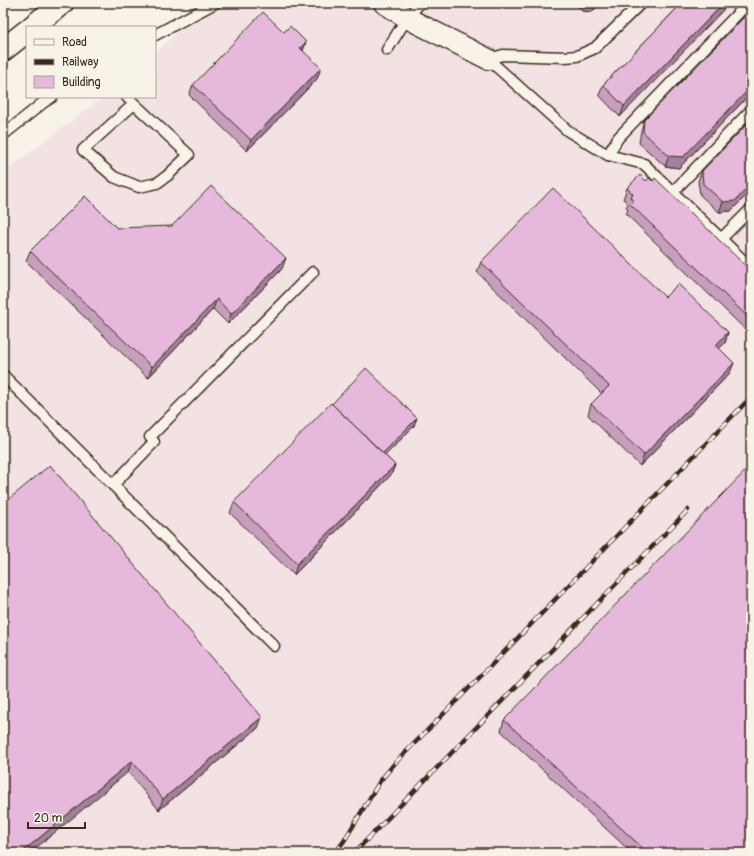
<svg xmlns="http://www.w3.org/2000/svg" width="754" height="856" font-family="Pangolin,sans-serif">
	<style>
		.built { fill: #f2e2e4 }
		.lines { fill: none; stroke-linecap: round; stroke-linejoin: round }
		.lane-casing { stroke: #3b2a1e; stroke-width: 13 }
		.street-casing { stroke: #3b2a1e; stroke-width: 23 }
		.highway-casing { stroke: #3b2a1e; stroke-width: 25 }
		.lane { stroke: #f7f3e8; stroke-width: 10 }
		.street { stroke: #f7f3e8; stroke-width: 20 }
		.highway { stroke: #f7f3e8; stroke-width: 22 }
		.rail-casing { stroke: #3b2a1e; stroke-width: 4.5 }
		.rail { stroke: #f7f3e8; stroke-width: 3; stroke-dasharray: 9; stroke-linecap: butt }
		.wall { fill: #c69fbd; stroke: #3b2a1e }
		.shaded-wall { fill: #a1829a; stroke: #3b2a1e }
		.building { fill: #e6b9dc; stroke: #3b2a1e }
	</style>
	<rect width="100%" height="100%" fill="#f7f3e8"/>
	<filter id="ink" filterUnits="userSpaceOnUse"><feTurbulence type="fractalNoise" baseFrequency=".025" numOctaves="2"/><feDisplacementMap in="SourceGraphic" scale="8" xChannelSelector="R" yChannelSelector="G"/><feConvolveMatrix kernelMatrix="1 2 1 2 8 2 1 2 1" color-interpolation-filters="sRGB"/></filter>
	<g filter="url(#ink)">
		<!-- built -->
		<path class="built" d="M 205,3 L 751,3 L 751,853 L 3,853 L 3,173 L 103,97 L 155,97 L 155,54 Z"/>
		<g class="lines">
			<!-- lane casing -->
			<g class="lane-casing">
				<g id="lane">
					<path d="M 155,35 L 215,3"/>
					<path d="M 387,50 L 407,18 L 420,3"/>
					<path d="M 488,59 L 568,131 L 608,155 L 644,164 L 751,268"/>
					<path d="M 488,59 L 503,55 L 565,57 L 577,56 L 595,48 L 641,3"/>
					<path d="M 127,97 L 189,155 L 167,176 L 157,183 L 139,187 L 114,177 L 83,150 L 134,104"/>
					<path d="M 3,135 L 44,102 L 52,97"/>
					<path d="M 608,155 L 618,138 L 748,3"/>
					<path d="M 673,192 L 751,110"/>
					<path d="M 721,239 L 751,209"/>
					<path d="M 3,375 L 274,646"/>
					<path d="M 150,437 L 313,272"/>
					<path d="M 113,485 L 154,442"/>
				</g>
			</g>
			<!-- street casing -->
			<g class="street-casing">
				<path id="street" d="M 384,3 L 407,18 L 488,59"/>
			</g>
			<!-- highway casing -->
			<g class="highway-casing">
				<g id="highway">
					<path d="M 32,27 L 62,3"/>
					<path d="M 3,50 L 27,31"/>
				</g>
			</g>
			<!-- lane -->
			<use href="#lane" class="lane"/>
			<!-- street -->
			<use href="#street" class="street"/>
			<!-- highway -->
			<use href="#highway" class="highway"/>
			<!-- rail casing -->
			<g class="rail-casing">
				<g id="rail">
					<path d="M 335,853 L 344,841 L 380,781 L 395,763 L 478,679 L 751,397"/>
					<path d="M 354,853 L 688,510"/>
				</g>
			</g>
			<!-- rail -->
			<use href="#rail" class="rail"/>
		</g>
		<!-- wall -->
		<g class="wall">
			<path d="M 576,3 L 602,3 L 591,12 L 582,11 Z"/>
			<path d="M 682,3 L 620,117 L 599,95 L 603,85 Z"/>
			<path d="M 751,10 L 751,93 L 679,168 L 665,166 L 639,143 L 641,131 L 644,120 Z"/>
			<path d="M 284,32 L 306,42 L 303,51 L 317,79 L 247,151 L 189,95 L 193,85 Z"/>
			<path d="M 751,120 L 751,191 L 731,211 L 719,212 L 700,195 L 698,181 L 702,171 Z"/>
			<path d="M 627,188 L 751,271 L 751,335 L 626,214 L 628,210 L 626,208 L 628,203 L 623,199 Z"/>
			<path d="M 117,228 L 282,269 L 228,324 L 213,309 L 148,378 L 26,261 L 30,251 Z"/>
			<path d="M 481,262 L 665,297 L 728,332 L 725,343 L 719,348 L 730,373 L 640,466 L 588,415 L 591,404 L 602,394 L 477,272 Z"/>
			<path d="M 414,426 L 385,455 L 395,465 L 391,475 L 294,575 L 230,513 L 234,502 Z"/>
			<path d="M 3,504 L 258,728 L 159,810 L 128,772 Z"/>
			<path d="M 504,720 L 751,853 L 632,853 L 501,731 Z"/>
		</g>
		<!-- shaded-wall -->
		<g class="shaded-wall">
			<path d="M 585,3 L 602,3 L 591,12 L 582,11 Z"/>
			<path d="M 724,3 L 730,3 L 620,117 L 624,106 Z"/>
			<path d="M 306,42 L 302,52 L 300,48 Z"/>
			<path d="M 321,68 L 317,79 L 247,151 L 251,140 Z"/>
			<path d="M 751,87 L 751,93 L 679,168 L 665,166 L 669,156 Z"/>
			<path d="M 751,184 L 751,191 L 731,211 L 719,212 L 723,202 Z"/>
			<path d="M 286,258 L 282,269 L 228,324 L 231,314 Z"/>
			<path d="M 217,299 L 213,309 L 148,378 L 152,367 Z"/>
			<path d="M 728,332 L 725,343 L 712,356 L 716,345 Z"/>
			<path d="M 734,363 L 730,373 L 640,466 L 644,455 Z"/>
			<path d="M 417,418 L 414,426 L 378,463 L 381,454 Z"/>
			<path d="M 395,465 L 391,475 L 294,575 L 297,564 Z"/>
			<path d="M 262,717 L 258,728 L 159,810 L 163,799 Z"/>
			<path d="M 132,761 L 128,772 L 30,853 L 21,853 Z"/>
		</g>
		<!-- building -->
		<g class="building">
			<path d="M 682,3 L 724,3 L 624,106 L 603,85 Z"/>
			<path d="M 751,10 L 751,87 L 683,157 L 669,156 L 643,132 L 644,120 Z"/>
			<path d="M 263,12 L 284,32 L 290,26 L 306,42 L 300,48 L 321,68 L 251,140 L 193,85 Z"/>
			<path d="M 751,120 L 751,184 L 735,201 L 723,202 L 703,184 L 702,171 Z"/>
			<path d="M 640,175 L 646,181 L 649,178 L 653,181 L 655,178 L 751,271 L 751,320 L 630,204 L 633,201 L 630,197 L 633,194 L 627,188 Z"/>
			<path d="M 211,186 L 286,258 L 231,314 L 217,299 L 152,367 L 30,251 L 85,196 L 117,228 L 172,226 Z"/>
			<path d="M 553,188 L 665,297 L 678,284 L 728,332 L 716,345 L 734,363 L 644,455 L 591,404 L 609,386 L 481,262 Z"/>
			<path d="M 366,368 L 417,418 L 383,453 L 332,404 Z"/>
			<path d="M 331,403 L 395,465 L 297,564 L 234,502 Z"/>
			<path d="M 50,465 L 262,717 L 163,799 L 132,761 L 21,853 L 3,853 L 3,504 Z"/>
			<path d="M 751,465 L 751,853 L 648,853 L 504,720 Z"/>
		</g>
	</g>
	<!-- margin -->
	<rect width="754" height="856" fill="none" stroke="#f7f3e8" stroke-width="16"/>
	<rect x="8" y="8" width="738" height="840" fill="none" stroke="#3b2a1e" stroke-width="1.5" filter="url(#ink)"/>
	<!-- legend -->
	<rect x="26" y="26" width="130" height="72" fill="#f7f3e8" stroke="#aca397"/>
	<rect x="34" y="39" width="20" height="6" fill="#f7f3e8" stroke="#aca397"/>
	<text x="62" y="46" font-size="12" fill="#3b2a1e">Road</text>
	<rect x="34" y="59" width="20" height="6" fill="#3b2a1e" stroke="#aca397"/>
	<text x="62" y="66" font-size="12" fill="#3b2a1e">Railway</text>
	<rect x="34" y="76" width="20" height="12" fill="#e6b9dc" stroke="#aca397"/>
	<text x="62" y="86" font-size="12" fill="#3b2a1e">Building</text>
	<!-- scale -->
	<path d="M28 822v6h57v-6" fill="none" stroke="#3b2a1e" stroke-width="2"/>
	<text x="34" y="822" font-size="12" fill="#3b2a1e" stroke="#f7f3e8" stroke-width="3" paint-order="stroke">20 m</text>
</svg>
